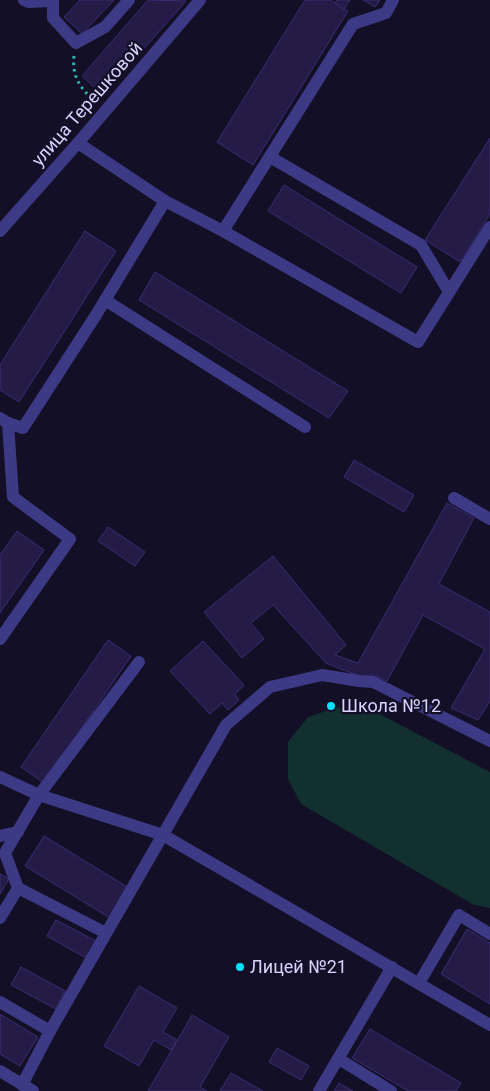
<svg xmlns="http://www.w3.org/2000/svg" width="490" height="1091" font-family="Roboto,sans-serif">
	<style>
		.green { fill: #12302f }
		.building { fill: #241b47; stroke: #3b2d73 }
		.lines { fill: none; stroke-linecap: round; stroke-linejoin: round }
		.path { stroke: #2fb8b0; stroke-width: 3; stroke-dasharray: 2.5 4; stroke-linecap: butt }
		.minor { stroke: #3d3a85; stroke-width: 12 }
		.poi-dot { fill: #00e5ff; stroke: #130f26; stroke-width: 2 }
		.labels { text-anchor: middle; stroke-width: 4.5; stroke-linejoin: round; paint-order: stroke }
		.street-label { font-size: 18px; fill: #d9d4ff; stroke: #130f26 }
		.poi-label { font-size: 18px; fill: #d9d4ff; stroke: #130f26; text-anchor: start }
	</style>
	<rect width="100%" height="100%" fill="#130f26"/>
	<!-- green -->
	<path class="green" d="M 338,707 L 372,710 L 490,772 L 490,908 L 474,905 L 301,804 L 288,779 L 288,742 L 308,717 Z"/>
	<!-- building -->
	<g class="building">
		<path d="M 80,0 L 114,0 L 82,34 L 64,17 Z"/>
		<path d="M 148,0 L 186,1 L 103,95 L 82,76 Z"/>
		<path d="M 305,0 L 330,0 L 348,11 L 253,165 L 217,142 Z"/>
		<path d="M 337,0 L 350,0 L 344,9 L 335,3 Z"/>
		<path d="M 363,0 L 380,0 L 375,7 Z"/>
		<path d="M 490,138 L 490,214 L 460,262 L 425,240 Z"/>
		<path d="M 284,185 L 417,267 L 401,293 L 268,211 Z"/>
		<path d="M 85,231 L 116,251 L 19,402 L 0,390 L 0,365 Z"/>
		<path d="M 155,272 L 348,391 L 329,418 L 139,300 Z"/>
		<path d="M 354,460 L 414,495 L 404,512 L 344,477 Z"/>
		<path d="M 447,503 L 474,518 L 439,584 L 490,612 L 490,701 L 478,720 L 451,708 L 485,649 L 423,615 L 387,681 L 371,674 L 369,680 L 326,663 L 273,605 L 251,623 L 264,639 L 242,658 L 204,612 L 273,556 L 346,645 L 335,655 L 358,663 Z"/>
		<path d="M 108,527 L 145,552 L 135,566 L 98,541 Z"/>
		<path d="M 17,531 L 44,550 L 0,613 L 0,555 Z"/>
		<path d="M 108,640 L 131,656 L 44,783 L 21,767 Z"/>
		<path d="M 203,641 L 244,685 L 235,694 L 239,700 L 228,710 L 222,703 L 210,714 L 170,671 Z"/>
		<path d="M 44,836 L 129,888 L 110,918 L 25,866 Z"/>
		<path d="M 0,874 L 9,879 L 0,894 Z"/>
		<path d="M 56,920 L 96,941 L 86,958 L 47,936 Z"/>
		<path d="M 467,929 L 490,943 L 490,1004 L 441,974 Z"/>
		<path d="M 21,967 L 65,991 L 56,1009 L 11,985 Z"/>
		<path d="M 139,986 L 177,1008 L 163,1032 L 177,1040 L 171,1050 L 154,1040 L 139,1066 L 104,1046 Z"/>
		<path d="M 0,1014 L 38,1037 L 20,1066 L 0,1054 Z"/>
		<path d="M 192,1015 L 229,1037 L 200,1087 L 207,1091 L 148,1091 Z"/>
		<path d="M 370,1029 L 461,1083 L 456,1091 L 408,1091 L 352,1058 Z"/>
		<path d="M 277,1048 L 309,1066 L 301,1080 L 269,1062 Z"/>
		<path d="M 231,1073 L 263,1091 L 220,1091 Z"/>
		<path d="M 339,1083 L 353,1091 L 334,1091 Z"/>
	</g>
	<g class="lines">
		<!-- path -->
		<path class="path" d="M 74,56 C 72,78 80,87 95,102"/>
		<!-- minor -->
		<g class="minor">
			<path d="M 24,0 L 28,2 L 53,1"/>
			<path d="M 53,1 L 53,18 L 76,43 L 105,27 L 129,0"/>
			<path d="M 270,157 L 421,245 L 449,292"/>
			<path d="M 165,201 L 223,231 L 418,342 L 490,227"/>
			<path d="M 0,231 L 78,143 L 200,0"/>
			<path d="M 223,231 L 353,24 L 386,13 L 393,0"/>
			<path d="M 105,300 L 305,427"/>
			<path d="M 0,418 L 8,423 L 23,428 L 96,315 L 165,201 L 78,143"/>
			<path d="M 454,498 L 490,519"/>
			<path d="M 0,639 L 70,539 L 13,497 L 8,423"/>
			<path d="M 0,777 L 39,795 L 163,835 L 490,1025"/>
			<path d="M 0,836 L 18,832"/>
			<path d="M 0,918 L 18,888"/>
			<path d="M 106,933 L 18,888 L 5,853 L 39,795 L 139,662"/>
			<path d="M 419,983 L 459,915 L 490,934"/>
			<path d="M 0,1002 L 50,1031"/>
			<path d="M 339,1059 L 391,1091"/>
			<path d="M 0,1071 L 33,1091"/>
			<path d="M 22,1085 L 50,1031 L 226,725 L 270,687 L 322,675 L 359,681 L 373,682 L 490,741"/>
			<path d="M 319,1091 L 392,967"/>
		</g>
	</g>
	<!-- markers -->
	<g class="poi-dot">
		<circle cx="331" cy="706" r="5"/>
		<circle cx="240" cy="967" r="5"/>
	</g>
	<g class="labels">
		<!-- street labels -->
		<g class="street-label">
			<text transform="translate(87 104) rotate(-49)" y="6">улица Терешковой</text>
		</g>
		<!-- poi labels -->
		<g class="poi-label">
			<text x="341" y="712">Школа №12</text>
			<text x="250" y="973">Лицей №21</text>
		</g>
	</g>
</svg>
